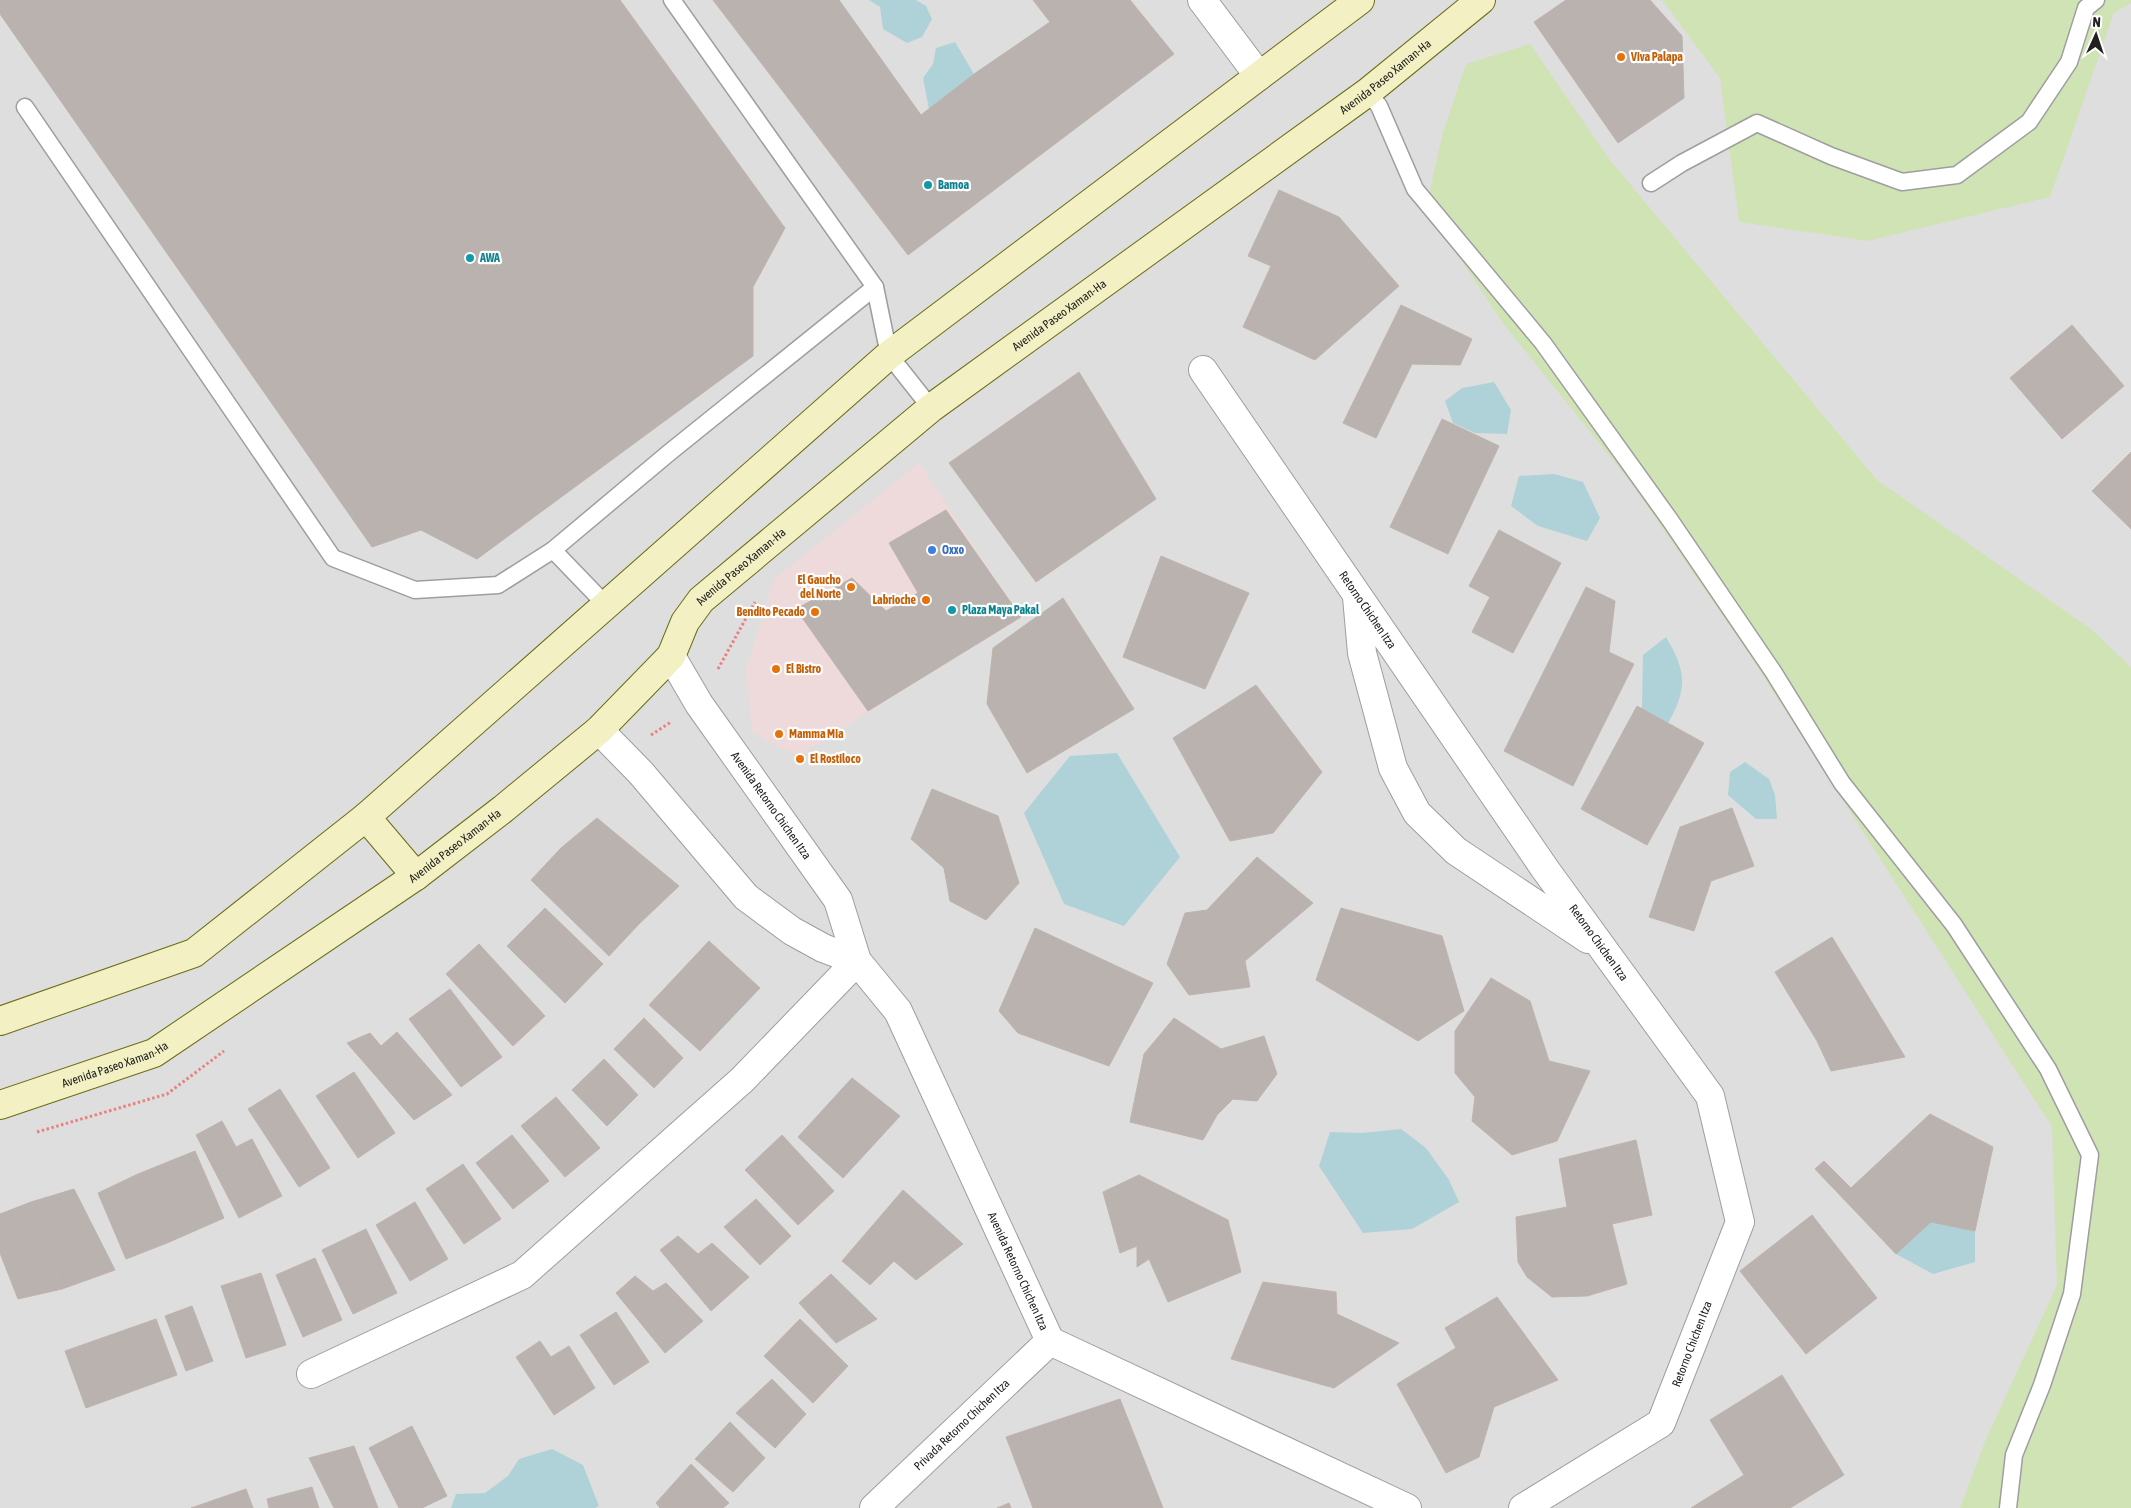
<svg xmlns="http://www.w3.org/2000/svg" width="2131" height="1508" font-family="'Asap Condensed',sans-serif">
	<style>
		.residential { fill: #dedede }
		.commercial { fill: #eedadb }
		.grass { fill: #d0e3b5 }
		.water { fill: #aed2d8 }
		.building { fill: #b9b2ae; stroke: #c0b3ac }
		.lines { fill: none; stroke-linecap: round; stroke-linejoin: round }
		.lane-casing { stroke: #9e9e9e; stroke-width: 19 }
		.street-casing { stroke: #9e9e9e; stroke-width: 30 }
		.secondary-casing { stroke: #6b6c13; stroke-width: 30 }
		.path { stroke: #ea807f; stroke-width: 3; stroke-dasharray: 2.5 2.5; stroke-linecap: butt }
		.lane { stroke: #fff; stroke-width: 16 }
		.street { stroke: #fff; stroke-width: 28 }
		.secondary { stroke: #f3f1c4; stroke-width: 28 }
		.food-dot { fill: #e8710a; stroke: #fff; stroke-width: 2 }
		.culture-dot { fill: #0f9aa8; stroke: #fff; stroke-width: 2 }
		.shop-dot { fill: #3f7fe0; stroke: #fff; stroke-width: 2 }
		.labels { text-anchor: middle; stroke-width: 4.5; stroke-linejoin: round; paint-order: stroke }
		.food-label { font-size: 12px; font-weight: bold; fill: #c56008; stroke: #fff; text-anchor: start }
		.street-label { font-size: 12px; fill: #212121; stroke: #fff }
		.culture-label { font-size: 12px; font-weight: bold; fill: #0d838f; stroke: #fff; text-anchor: start }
		.shop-label { font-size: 12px; font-weight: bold; fill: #366cbe; stroke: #fff; text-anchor: start }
	</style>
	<rect width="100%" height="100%" fill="#f0ede8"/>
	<!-- residential -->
	<rect class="residential" x="0" y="0" width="2131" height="1508"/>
	<!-- commercial -->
	<path class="commercial" d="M 919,463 L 1021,617 L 798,756 L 752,732 L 746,669 L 774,579 Z"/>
	<!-- grass -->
	<g class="grass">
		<path d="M 1662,0 L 2131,0 L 2131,3 L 2114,13 L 2050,197 L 1868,241 L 1739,222 L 1720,78 Z"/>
		<path d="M 1530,44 L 1610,160 L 1877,480 L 2091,629 L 2131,667 L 2131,1508 L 1960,1508 L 1986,1439 L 2057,1285 L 2052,1127 L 1749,654 L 1632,484 L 1502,322 L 1426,207 L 1443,132 L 1466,64 Z"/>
	</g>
	<!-- water -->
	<g class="water">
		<path d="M 869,0 L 916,0 L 926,6 L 932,19 L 922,37 L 907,43 L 883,29 L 880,7 Z"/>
		<path d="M 955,42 L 974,74 L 929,109 L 923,78 L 933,64 L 936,48 Z"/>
		<path d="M 1494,382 L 1511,410 L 1507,434 L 1475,433 L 1453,423 L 1445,401 L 1462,388 Z"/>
		<path d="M 1554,474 L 1583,482 L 1600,518 L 1587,541 L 1538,526 L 1511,506 L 1519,476 Z"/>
		<path d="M 1666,637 C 1686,671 1688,688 1668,723 L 1642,709 L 1643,655 Z"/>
		<path d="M 1117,753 L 1180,857 L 1124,926 L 1064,904 L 1024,813 L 1070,756 Z"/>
		<path d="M 1745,762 L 1769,779 L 1775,795 L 1777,819 L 1756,819 L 1728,795 L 1730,772 Z"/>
		<path d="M 1401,1129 L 1426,1148 L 1449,1180 L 1459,1202 L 1412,1229 L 1363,1233 L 1319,1166 L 1330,1132 L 1362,1133 Z"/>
		<path d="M 1931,1222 L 1975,1231 L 1975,1262 L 1933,1274 L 1896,1254 Z"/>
		<path d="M 552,1449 L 583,1465 L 599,1506 L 595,1508 L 451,1508 L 456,1494 L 485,1493 L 508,1476 L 519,1459 Z"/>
	</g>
	<!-- building -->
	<g class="building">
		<path d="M 0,0 L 620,0 L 785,228 L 753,287 L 753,356 L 477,559 L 421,530 L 372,547 L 0,14 Z"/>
		<path d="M 713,0 L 839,0 L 921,115 L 974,74 L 1050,22 L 1033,0 L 1130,0 L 1174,54 L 908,255 Z"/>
		<path d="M 1566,0 L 1650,0 L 1682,36 L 1684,98 L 1618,143 L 1534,22 Z"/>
		<path d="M 1279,190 L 1339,217 L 1399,286 L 1315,360 L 1243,327 L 1271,266 L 1248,256 Z"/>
		<path d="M 1401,305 L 1472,339 L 1460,365 L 1412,364 L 1376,438 L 1343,423 Z"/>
		<path d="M 2072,325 L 2124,386 L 2062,439 L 2010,378 Z"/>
		<path d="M 1079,372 L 1156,499 L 1036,582 L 949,463 Z"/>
		<path d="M 1442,419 L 1499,446 L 1448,554 L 1390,527 Z"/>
		<path d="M 2131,452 L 2131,529 L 2092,491 Z"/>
		<path d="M 946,510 L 1021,617 L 868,711 L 796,609 L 852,578 L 886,611 L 918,593 L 889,543 Z"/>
		<path d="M 1499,530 L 1561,563 L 1513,653 L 1472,632 L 1490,597 L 1469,586 Z"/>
		<path d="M 1161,556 L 1249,593 L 1205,689 L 1123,657 Z"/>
		<path d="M 1586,587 L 1615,601 L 1609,652 L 1634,664 L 1573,786 L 1504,751 Z"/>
		<path d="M 1063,598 L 1134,709 L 1027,773 L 987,704 L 993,648 Z"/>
		<path d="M 1256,685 L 1322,772 L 1273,833 L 1230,841 L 1173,738 Z"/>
		<path d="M 1637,706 L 1704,743 L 1647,845 L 1581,809 Z"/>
		<path d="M 932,789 L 998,816 L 1019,883 L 986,920 L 950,901 L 944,868 L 911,839 Z"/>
		<path d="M 1732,808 L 1754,866 L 1711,881 L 1694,931 L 1649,917 L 1680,827 Z"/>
		<path d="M 597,818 L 679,886 L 639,924 L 561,848 Z"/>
		<path d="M 561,848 L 639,924 L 609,956 L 531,880 Z"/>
		<path d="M 1257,857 L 1313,903 L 1245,961 L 1250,987 L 1189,995 L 1167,964 L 1185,913 L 1207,910 Z"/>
		<path d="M 545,908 L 603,964 L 565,1003 L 507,946 Z"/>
		<path d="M 1341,908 L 1442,936 L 1464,1011 L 1418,1041 L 1316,980 Z"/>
		<path d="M 1035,928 L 1153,983 L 1109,1066 L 1018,1033 L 999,1011 Z"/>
		<path d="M 1832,937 L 1905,1057 L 1831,1071 L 1817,1041 L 1775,972 Z"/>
		<path d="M 709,941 L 760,988 L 700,1051 L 649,1005 Z"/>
		<path d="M 479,944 L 545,1016 L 513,1046 L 446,974 Z"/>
		<path d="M 1491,978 L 1530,1001 L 1549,1061 L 1590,1071 L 1557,1141 L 1512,1155 L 1472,1121 L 1475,1097 L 1455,1073 L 1455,1031 Z"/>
		<path d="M 450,989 L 502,1057 L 461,1087 L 409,1019 Z"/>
		<path d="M 644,1018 L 683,1058 L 654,1088 L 614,1049 Z"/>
		<path d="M 1174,1018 L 1221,1049 L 1264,1036 L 1277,1074 L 1257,1101 L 1233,1099 L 1217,1115 L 1203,1140 L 1130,1122 L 1144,1054 Z"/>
		<path d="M 397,1032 L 452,1095 L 414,1120 L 347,1043 L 370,1033 L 381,1046 Z"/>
		<path d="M 604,1059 L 638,1095 L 607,1126 L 572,1090 Z"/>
		<path d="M 354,1072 L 395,1133 L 358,1158 L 316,1096 Z"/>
		<path d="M 852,1078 L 900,1116 L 843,1178 L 798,1137 Z"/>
		<path d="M 280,1089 L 330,1168 L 299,1187 L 248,1109 Z"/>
		<path d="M 556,1097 L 600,1148 L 565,1177 L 521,1126 Z"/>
		<path d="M 1930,1114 L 1993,1147 L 1975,1231 L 1931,1222 L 1896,1254 L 1815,1169 L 1824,1161 L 1851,1188 Z"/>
		<path d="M 222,1121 L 236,1147 L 252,1139 L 282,1196 L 239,1218 L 196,1135 Z"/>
		<path d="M 512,1135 L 549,1181 L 513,1209 L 476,1163 Z"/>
		<path d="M 782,1135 L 834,1191 L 798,1225 L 745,1170 Z"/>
		<path d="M 1636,1140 L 1652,1215 L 1612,1224 L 1627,1284 L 1587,1296 L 1552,1297 L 1527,1277 L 1518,1262 L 1516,1217 L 1567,1207 L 1559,1159 Z"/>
		<path d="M 195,1151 L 224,1218 L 167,1243 L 138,1174 Z"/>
		<path d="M 463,1164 L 501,1219 L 464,1244 L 426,1189 Z"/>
		<path d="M 138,1174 L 167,1243 L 126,1259 L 98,1193 Z"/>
		<path d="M 1139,1175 L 1228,1220 L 1241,1272 L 1168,1302 L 1149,1259 L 1137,1267 L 1137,1246 L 1120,1253 L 1103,1192 Z"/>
		<path d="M 74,1189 L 115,1270 L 62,1289 L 31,1202 Z"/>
		<path d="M 903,1190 L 963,1244 L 916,1280 L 894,1261 L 870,1285 L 842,1261 Z"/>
		<path d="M 756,1199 L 791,1236 L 760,1265 L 724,1227 Z"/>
		<path d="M 31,1202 L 62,1289 L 18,1299 L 0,1253 L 0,1214 Z"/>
		<path d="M 415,1202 L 448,1259 L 410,1281 L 376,1225 Z"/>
		<path d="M 1812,1215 L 1877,1298 L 1806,1354 L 1740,1271 Z"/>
		<path d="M 366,1229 L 397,1293 L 353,1314 L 322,1250 Z"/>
		<path d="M 678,1236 L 698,1254 L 712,1243 L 749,1277 L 711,1311 L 660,1250 Z"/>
		<path d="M 315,1258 L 342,1320 L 303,1337 L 276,1275 Z"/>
		<path d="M 261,1273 L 286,1345 L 246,1358 L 221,1286 Z"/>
		<path d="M 831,1274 L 877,1319 L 836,1343 L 799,1303 Z"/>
		<path d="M 635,1276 L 653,1291 L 666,1283 L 703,1321 L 665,1353 L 616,1293 Z"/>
		<path d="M 1263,1282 L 1336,1292 L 1337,1314 L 1399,1343 L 1334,1388 L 1231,1359 Z"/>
		<path d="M 1497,1297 L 1558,1380 L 1494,1407 L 1479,1457 L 1446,1473 L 1397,1384 L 1456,1348 L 1445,1328 Z"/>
		<path d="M 192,1306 L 213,1361 L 186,1371 L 165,1316 Z"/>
		<path d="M 616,1312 L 649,1362 L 614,1385 L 580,1335 Z"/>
		<path d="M 156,1319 L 177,1375 L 86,1408 L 65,1351 Z"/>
		<path d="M 800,1319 L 848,1366 L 813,1403 L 764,1356 Z"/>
		<path d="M 540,1341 L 551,1357 L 569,1346 L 595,1388 L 554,1415 L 516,1357 Z"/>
		<path d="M 1782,1375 L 1844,1475 L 1790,1508 L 1691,1508 L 1744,1475 L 1710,1420 Z"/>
		<path d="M 772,1379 L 806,1414 L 775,1448 L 736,1413 Z"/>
		<path d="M 1120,1399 L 1163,1508 L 1033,1508 L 1006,1437 Z"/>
		<path d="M 730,1422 L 765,1458 L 733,1492 L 695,1459 Z"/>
		<path d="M 412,1426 L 447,1496 L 422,1508 L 399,1508 L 369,1448 Z"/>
		<path d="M 354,1446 L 378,1508 L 334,1508 L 309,1458 Z"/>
		<path d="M 691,1464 L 729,1503 L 723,1508 L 660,1508 L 656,1503 Z"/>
		<path d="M 312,1487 L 319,1508 L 269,1508 L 267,1499 Z"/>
		<path d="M 246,1489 L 253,1508 L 191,1508 Z"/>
		<path d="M 1009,1503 L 1011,1508 L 997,1508 Z"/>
	</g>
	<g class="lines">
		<!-- lane casing -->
		<g class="lane-casing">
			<g id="lane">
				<path d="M 672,0 L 875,287 L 889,355 L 931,408"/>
				<path d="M 1368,92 L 1379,106 L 1415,189 L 1543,343 L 1670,520 L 1774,673 L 1842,783 L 1954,925 L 2048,1069 L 2090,1155 L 2072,1294 L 2042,1385 L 2014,1455 L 2008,1508"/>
				<path d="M 25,107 L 333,558 L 415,590 L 498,585 L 553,550 L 670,452 L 875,287"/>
				<path d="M 1651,183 L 1682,163 L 1757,123 L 1831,156 L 1902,182 L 1957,175 L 2029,122 L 2069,62 L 2086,8 L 2096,0"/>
				<path d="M 553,550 L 606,605"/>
			</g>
		</g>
		<!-- street casing -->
		<g class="street-casing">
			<g id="street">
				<path d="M 1202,0 L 1259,76"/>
				<path id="s1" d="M 1203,370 L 1545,869 L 1710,1096 L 1740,1222 L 1661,1423 L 1523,1508"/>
				<path d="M 1357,597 L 1362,653 L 1393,768 L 1417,813 L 1456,851 L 1588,939"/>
				<path id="s2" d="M 671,656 L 699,704 L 838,900 L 857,961 L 898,1011 L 1050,1341 L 1407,1508"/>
				<path d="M 599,730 L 641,773 L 746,897 L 792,931 L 823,948 L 857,961"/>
				<path d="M 311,1374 L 522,1275 L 742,1080 L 857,961"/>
				<path id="s3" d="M 874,1508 L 1050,1341"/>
			</g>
		</g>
		<!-- secondary casing -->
		<g class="secondary-casing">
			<g id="secondary">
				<path d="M 366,817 L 416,876"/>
				<path d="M 0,1021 L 194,953 L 366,817 L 889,355 L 1360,0"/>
				<path id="s4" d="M 0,1105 L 154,1053 L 416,876 L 503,809 L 599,730 L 671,656 L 685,622 L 701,600 L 931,408 L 1368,92 L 1481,0"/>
			</g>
		</g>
		<!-- path -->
		<g class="path">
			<path d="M 718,669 L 755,602"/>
			<path d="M 651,735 L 671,722"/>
			<path d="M 37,1132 L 167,1094 L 224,1051"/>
		</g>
		<!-- lane -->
		<use href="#lane" class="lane"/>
		<!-- street -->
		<use href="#street" class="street"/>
		<!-- secondary -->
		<use href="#secondary" class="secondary"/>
	</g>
	<!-- markers -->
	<g class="food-dot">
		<circle cx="1621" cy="57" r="5"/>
		<circle cx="851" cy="587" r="5"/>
		<circle cx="926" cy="600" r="5"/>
		<circle cx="815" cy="612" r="5"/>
		<circle cx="776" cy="669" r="5"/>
		<circle cx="779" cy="734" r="5"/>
		<circle cx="800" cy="759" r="5"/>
	</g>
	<g class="culture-dot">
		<circle cx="928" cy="185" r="5"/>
		<circle cx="470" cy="258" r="5"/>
		<circle cx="952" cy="610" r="5"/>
	</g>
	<circle class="shop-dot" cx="932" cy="550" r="5"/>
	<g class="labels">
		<!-- food labels -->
		<g class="food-label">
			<text x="1631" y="61">Viva Palapa</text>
			<text x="841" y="584" text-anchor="end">El Gaucho<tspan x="841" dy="14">del Norte</tspan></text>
			<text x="916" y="604" text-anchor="end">Labrioche</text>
			<text x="805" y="616" text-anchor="end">Bendito Pecado</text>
			<text x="786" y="673">El Bistro</text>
			<text x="789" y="738">Mamma Mia</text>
			<text x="810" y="763">El Rostiloco</text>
		</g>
		<!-- street labels -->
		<g class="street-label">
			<text dy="4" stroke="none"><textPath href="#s4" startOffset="1742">Avenida Paseo Xaman-Ha</textPath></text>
			<text dy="4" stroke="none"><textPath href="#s4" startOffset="1338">Avenida Paseo Xaman-Ha</textPath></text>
			<text dy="4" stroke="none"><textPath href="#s4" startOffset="932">Avenida Paseo Xaman-Ha</textPath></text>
			<text dy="4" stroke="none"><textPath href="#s1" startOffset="291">Retorno Chichen Itza</textPath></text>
			<text dy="4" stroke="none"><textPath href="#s2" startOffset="180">Avenida Retorno Chichen Itza</textPath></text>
			<text dy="4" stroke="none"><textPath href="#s4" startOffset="528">Avenida Paseo Xaman-Ha</textPath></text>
			<text dy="4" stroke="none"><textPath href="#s1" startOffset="696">Retorno Chichen Itza</textPath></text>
			<text dy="4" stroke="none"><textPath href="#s4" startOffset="122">Avenida Paseo Xaman-Ha</textPath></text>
			<text dy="4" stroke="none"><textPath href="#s2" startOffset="711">Avenida Retorno Chichen Itza</textPath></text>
			<text transform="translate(1692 1344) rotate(-69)" y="4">Retorno Chichen Itza</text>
			<text dy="4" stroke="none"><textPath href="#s3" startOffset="121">Privada Retorno Chichen Itza</textPath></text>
		</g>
		<!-- culture labels -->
		<g class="culture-label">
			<text x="938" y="189">Bamoa</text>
			<text x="480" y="262">AWA</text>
			<text x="962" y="614">Plaza Maya Pakal</text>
		</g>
		<!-- shop labels -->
		<g class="shop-label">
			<text x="942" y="554">Oxxo</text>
		</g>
	</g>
	<!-- north arrow -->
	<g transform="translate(2096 35) rotate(3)" stroke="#ffffff" stroke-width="4" paint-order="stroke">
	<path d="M0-4L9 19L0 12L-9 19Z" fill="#212121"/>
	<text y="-8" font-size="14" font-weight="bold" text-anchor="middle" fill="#212121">N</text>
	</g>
</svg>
